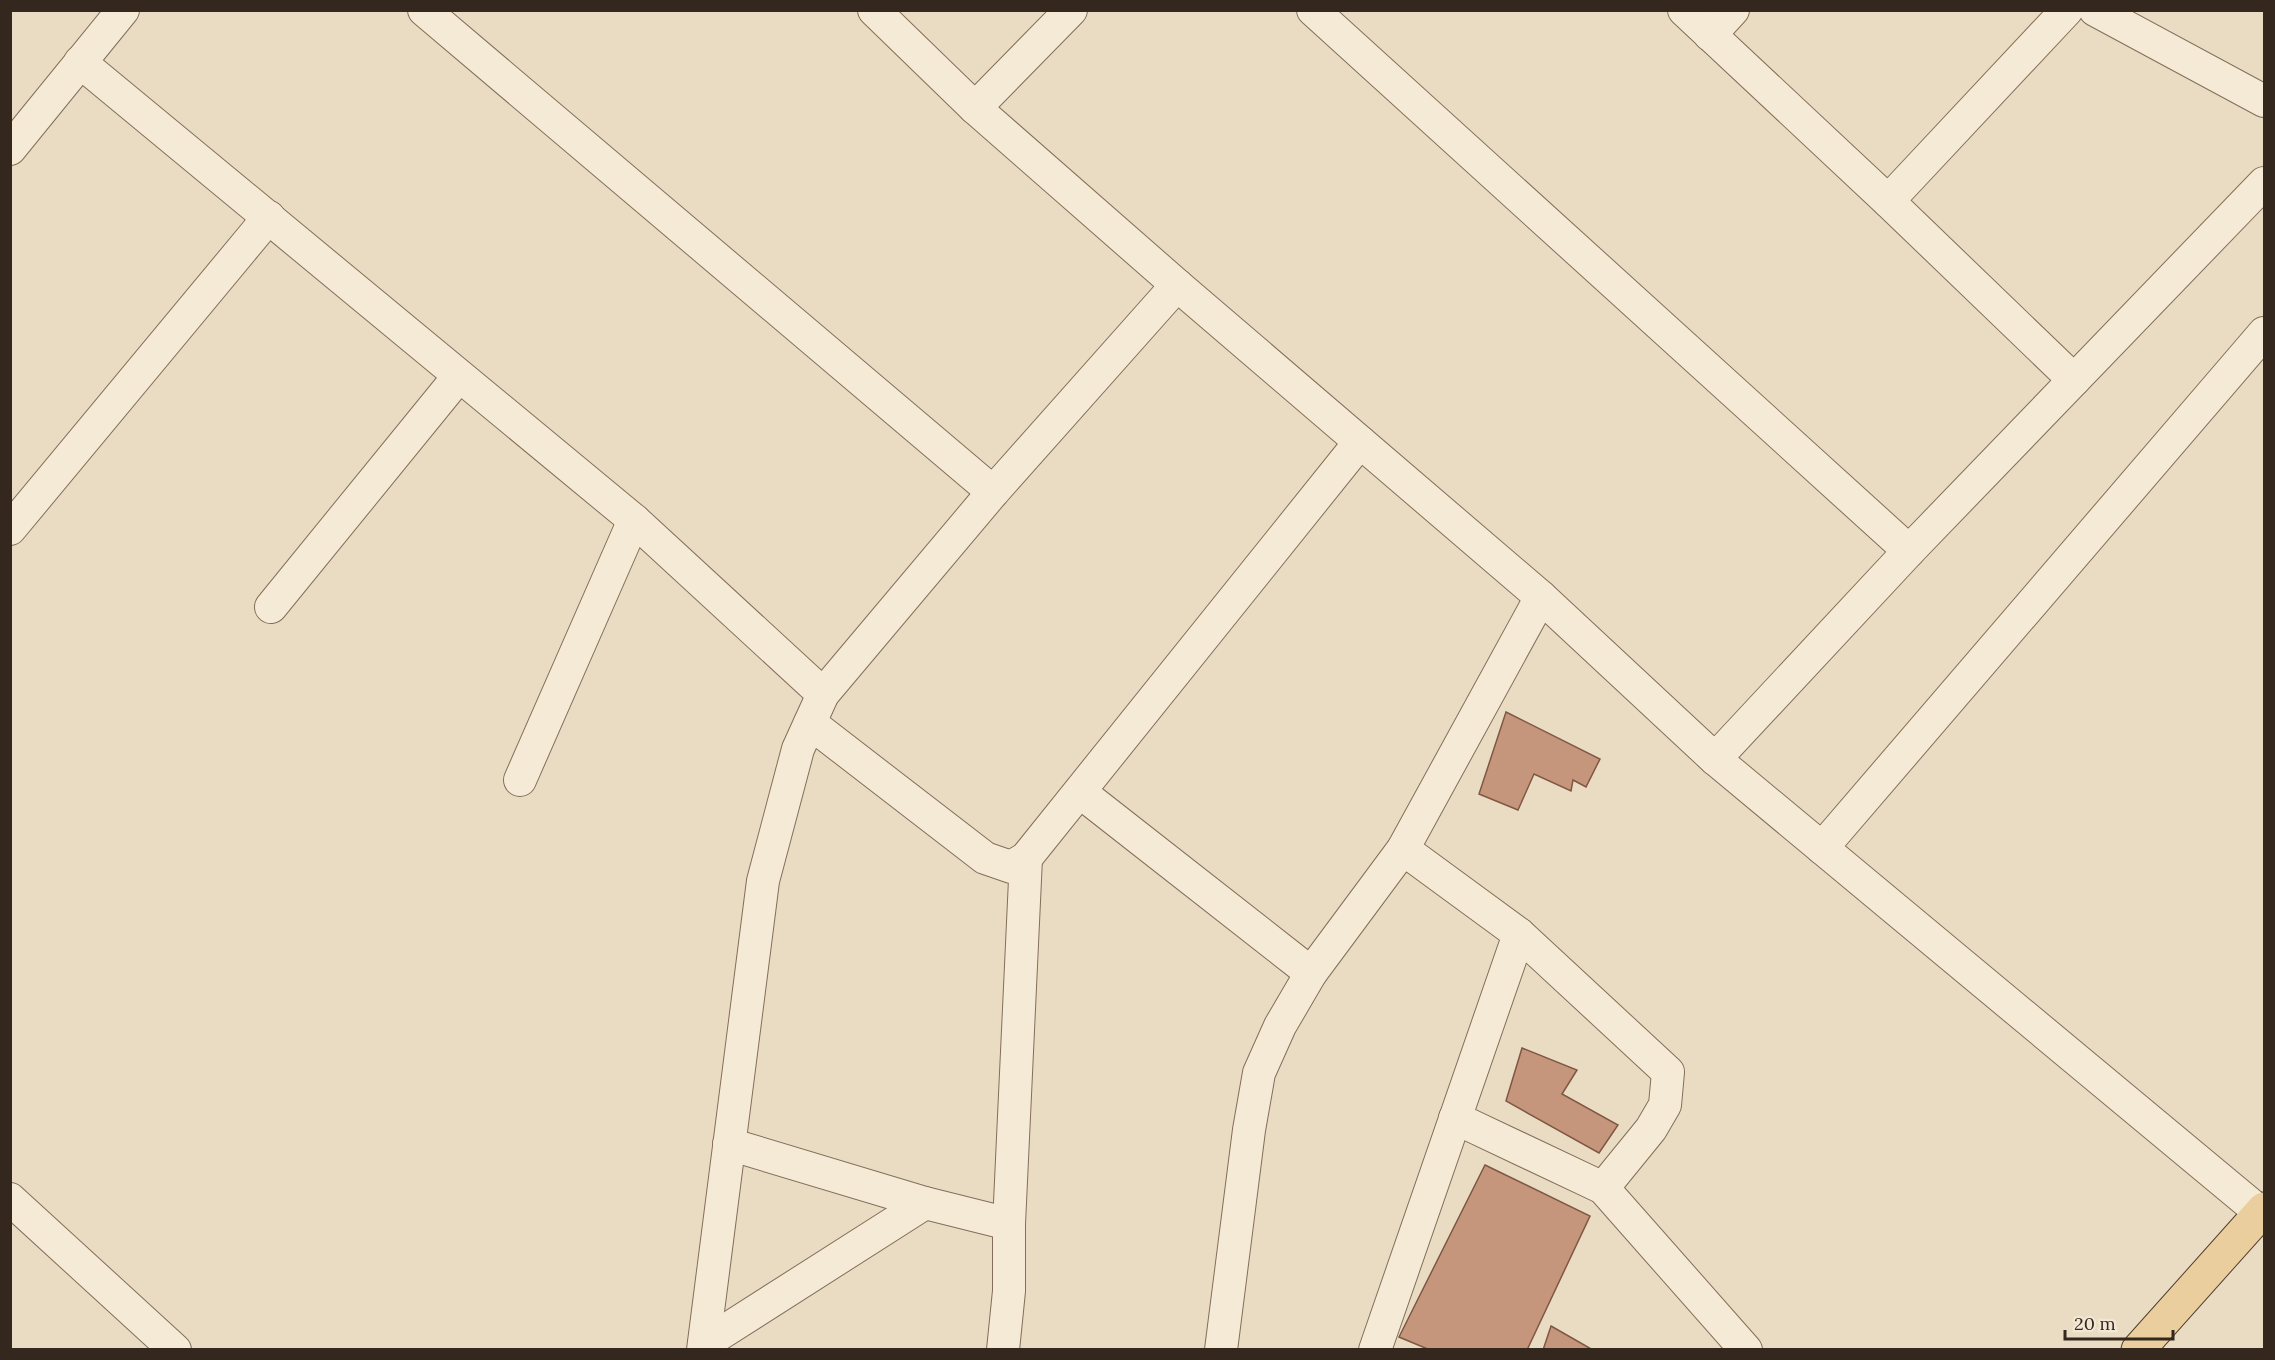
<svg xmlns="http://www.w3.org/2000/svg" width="2275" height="1360" font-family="Lora,serif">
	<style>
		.building { fill: #c5967c; stroke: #7f5743; stroke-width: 1.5 }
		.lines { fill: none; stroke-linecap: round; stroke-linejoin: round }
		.street-casing { stroke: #826e5b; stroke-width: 34 }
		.primary-casing { stroke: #503d2f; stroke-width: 35 }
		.street { stroke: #f5ead5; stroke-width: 32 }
		.primary { stroke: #eace9d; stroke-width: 33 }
	</style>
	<rect width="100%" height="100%" fill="#eadcc3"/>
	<!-- building -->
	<g class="building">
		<path d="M 1506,712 L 1600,759 L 1586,787 L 1573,780 L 1571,791 L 1534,774 L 1518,810 L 1479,794 Z"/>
		<path d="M 1522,1048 L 1577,1070 L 1562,1094 L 1618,1125 L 1599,1153 L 1506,1101 Z"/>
		<path d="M 1485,1165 L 1590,1216 L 1527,1350 L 1430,1350 L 1399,1337 Z"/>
		<path d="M 1551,1326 L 1593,1350 L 1543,1350 Z"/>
	</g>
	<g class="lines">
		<!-- street casing -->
		<g class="street-casing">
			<g id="street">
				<path d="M 424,10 L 993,492"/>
				<path d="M 874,10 L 975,108 L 1177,285 L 1541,597 L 1715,759 L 2261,1213"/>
				<path d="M 1313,10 L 1909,551"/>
				<path d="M 1684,10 L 1888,201 L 2074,380"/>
				<path d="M 2095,10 L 2264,101"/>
				<path d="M 1710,35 L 1733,10"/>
				<path d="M 80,62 L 634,520 L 823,694"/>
				<path d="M 975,108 L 1071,10"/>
				<path d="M 10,149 L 123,10"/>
				<path d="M 1888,201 L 2067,10"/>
				<path d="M 10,529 L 269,217"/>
				<path d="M 271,607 L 459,376"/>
				<path d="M 810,723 L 985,858 L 1011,867 L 1026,858 L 1360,442"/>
				<path d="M 1715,759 L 1909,551 L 2264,183"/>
				<path d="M 520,780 L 634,520"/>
				<path d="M 1080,792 L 1311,973"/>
				<path d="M 1822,848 L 2264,333"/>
				<path d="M 1403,849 L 1519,934 L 1668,1072 L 1665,1105 L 1651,1129 L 1603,1188"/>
				<path d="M 1455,1118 L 1603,1188 L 1746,1350"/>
				<path d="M 729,1144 L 925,1203 L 1009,1224"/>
				<path d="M 10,1199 L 175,1350"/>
				<path d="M 704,1344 L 925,1203"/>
				<path d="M 703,1350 L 763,881 L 798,749 L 823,694 L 993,492 L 1177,285"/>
				<path d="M 1003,1350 L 1009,1291 L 1009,1224 L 1026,858"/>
				<path d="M 1221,1350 L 1249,1130 L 1259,1073 L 1280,1026 L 1311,973 L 1403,849 L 1541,597"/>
				<path d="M 1375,1350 L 1519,934"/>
			</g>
		</g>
		<!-- primary casing -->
		<g class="primary-casing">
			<path id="primary" d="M 2138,1350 L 2264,1209"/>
		</g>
		<!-- street -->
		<use href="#street" class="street"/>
		<!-- primary -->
		<use href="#primary" class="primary"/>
	</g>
	<!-- border -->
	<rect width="2275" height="1360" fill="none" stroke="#33271e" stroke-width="24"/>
	<!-- scale -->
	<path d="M2065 1330v9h108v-9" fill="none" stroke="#33271e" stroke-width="3"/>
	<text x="2074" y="1330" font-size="18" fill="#33271e" stroke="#f2e7d2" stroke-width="4.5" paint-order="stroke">20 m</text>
</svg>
